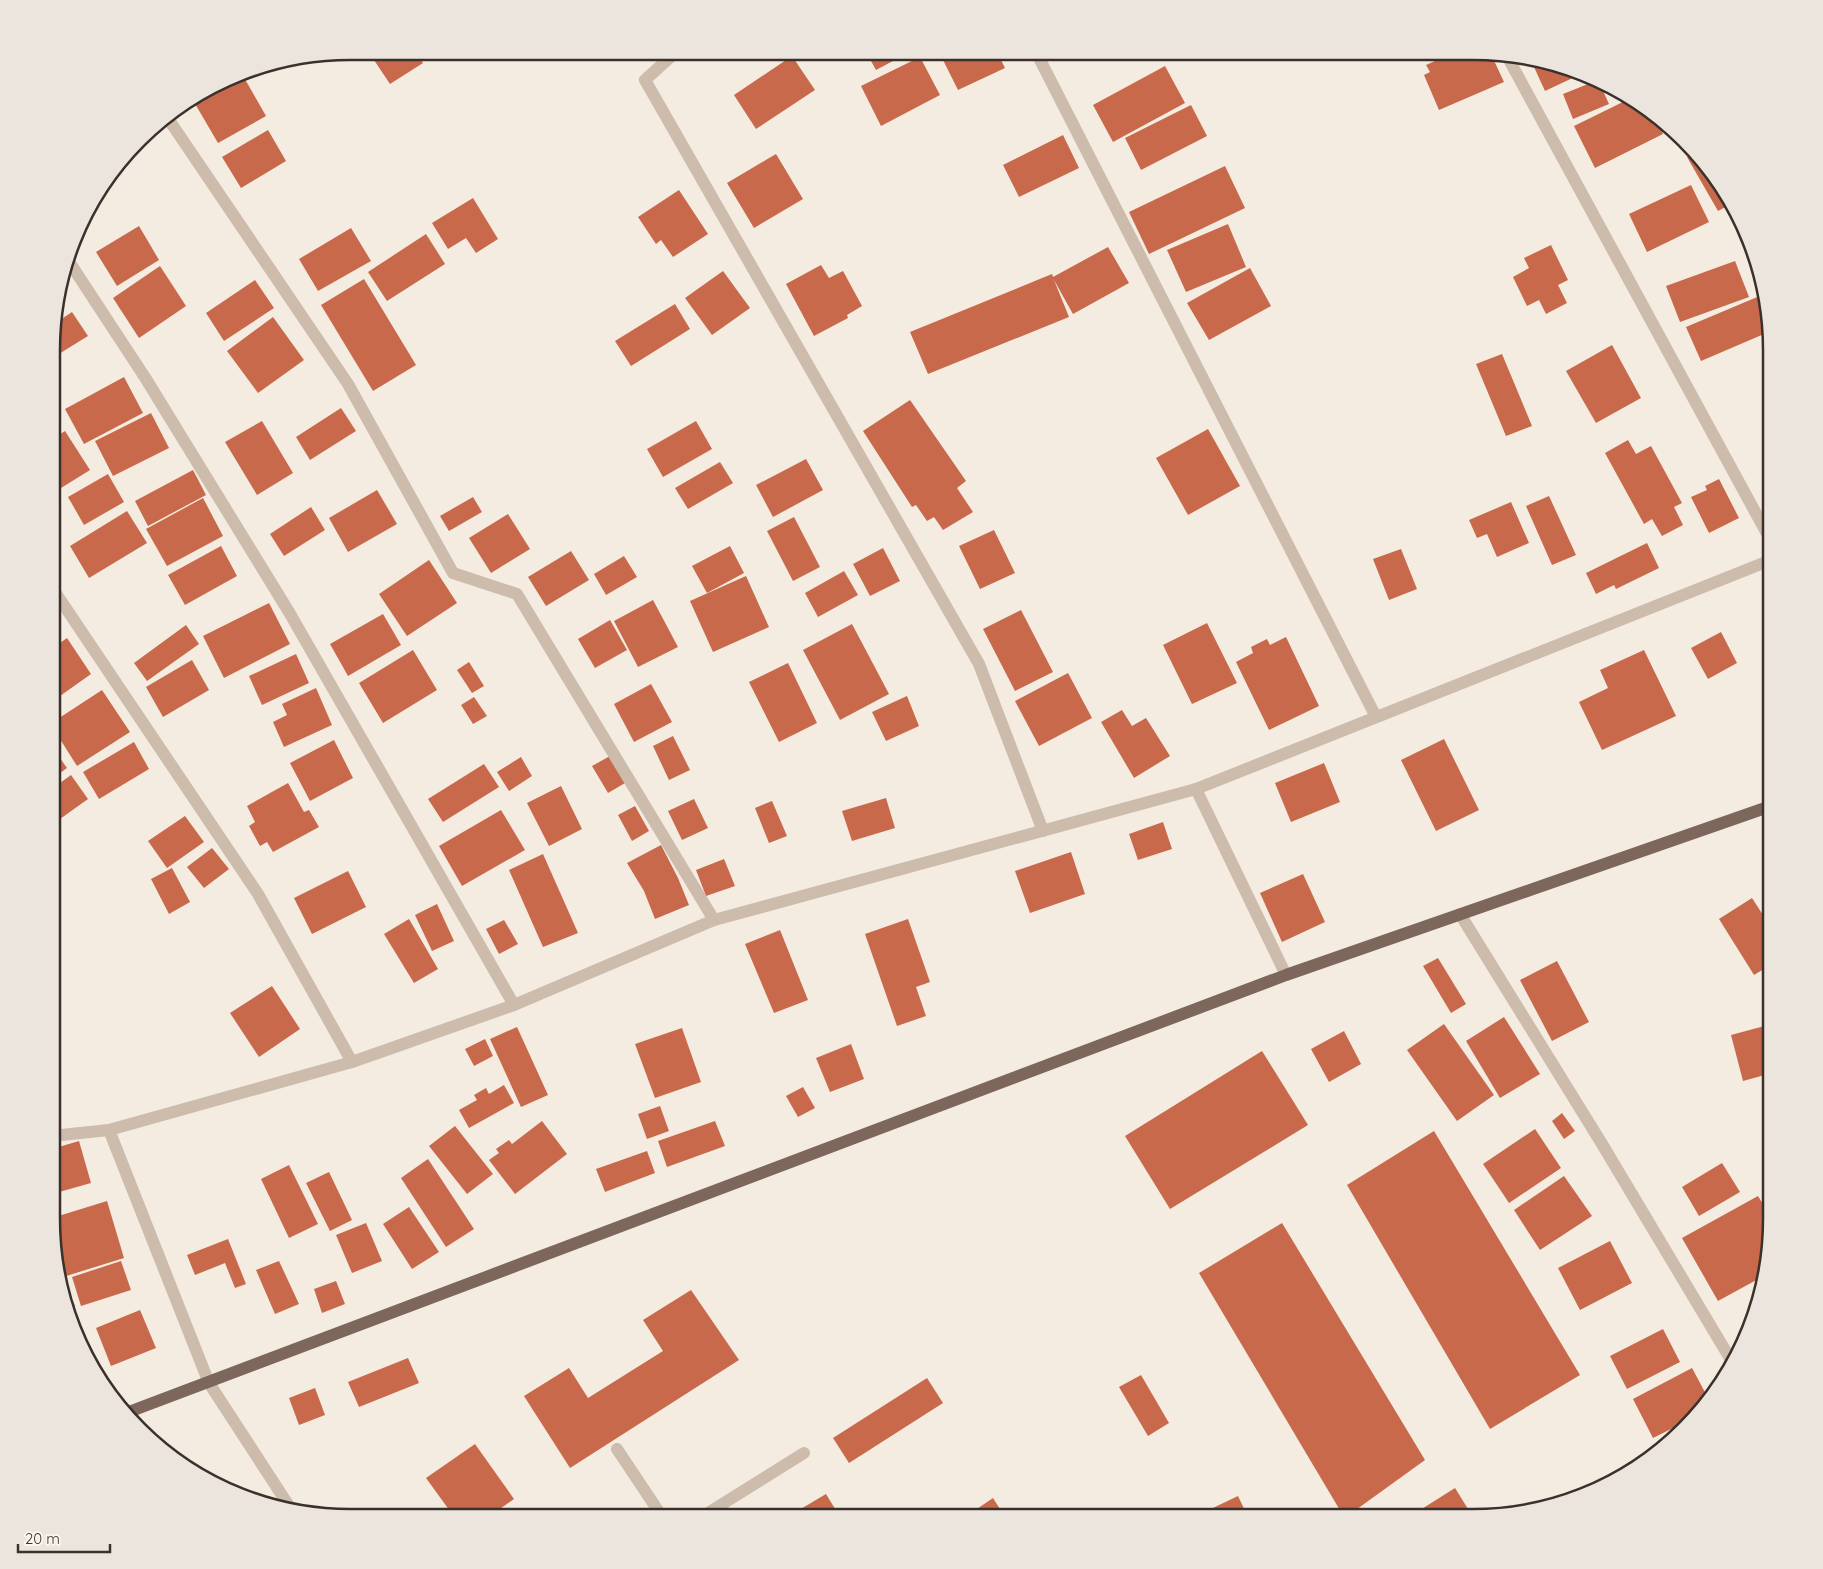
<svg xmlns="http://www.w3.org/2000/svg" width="1823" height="1569" font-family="Quicksand,sans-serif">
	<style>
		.building { fill: #c8694b }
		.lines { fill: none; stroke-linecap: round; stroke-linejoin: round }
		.minor { stroke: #cdbbac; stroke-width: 12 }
		.major { stroke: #7d675c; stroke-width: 12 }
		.rim { fill: none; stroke: #3b302b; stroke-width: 2.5 }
	</style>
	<rect width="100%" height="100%" fill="#f4ebe1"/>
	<!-- building -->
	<g class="building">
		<path d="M 388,51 L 415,51 L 423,63 L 390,84 L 374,60 Z"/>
		<path d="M 640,51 L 652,51 L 643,57 Z"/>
		<path d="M 866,52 L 910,52 L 876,70 Z"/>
		<path d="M 939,52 L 997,52 L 1005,68 L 958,90 Z"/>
		<path d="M 1455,52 L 1478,52 L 1479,54 L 1490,52 L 1504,82 L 1439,110 L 1424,75 L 1430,72 L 1426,65 Z"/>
		<path d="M 792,56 L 815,90 L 756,129 L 734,95 Z"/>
		<path d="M 920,57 L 940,95 L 881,126 L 861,86 Z"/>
		<path d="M 1540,65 L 1565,71 L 1579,75 L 1545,91 L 1534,67 Z"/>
		<path d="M 1165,66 L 1185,103 L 1113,142 L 1093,105 Z"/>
		<path d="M 242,74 L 266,116 L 218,143 L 194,102 Z"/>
		<path d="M 1598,80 L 1609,104 L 1573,119 L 1563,94 Z"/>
		<path d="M 1629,99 L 1655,118 L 1663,134 L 1595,168 L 1574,126 Z"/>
		<path d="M 1191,105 L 1207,136 L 1141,170 L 1125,138 Z"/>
		<path d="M 268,130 L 286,161 L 241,188 L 222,157 Z"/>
		<path d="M 1063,135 L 1079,168 L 1019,197 L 1003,165 Z"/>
		<path d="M 1694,153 L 1731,204 L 1718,211 L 1687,157 Z"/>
		<path d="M 776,154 L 803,199 L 754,228 L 727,183 Z"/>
		<path d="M 1225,166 L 1245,208 L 1149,254 L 1129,212 Z"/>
		<path d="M 1691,185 L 1709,222 L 1647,252 L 1629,214 Z"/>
		<path d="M 679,190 L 708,234 L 673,257 L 661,240 L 656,244 L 638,217 Z"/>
		<path d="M 473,198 L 498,239 L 476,253 L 466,238 L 448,249 L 432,223 Z"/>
		<path d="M 1228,224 L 1246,267 L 1186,292 L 1167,250 Z"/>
		<path d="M 139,226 L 159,260 L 117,286 L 96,252 Z"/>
		<path d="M 351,228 L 371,261 L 318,291 L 299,259 Z"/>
		<path d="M 426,234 L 445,264 L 387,301 L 368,272 Z"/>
		<path d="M 1551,245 L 1568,280 L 1558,285 L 1567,303 L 1546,314 L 1539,300 L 1527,306 L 1513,277 L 1529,268 L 1524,258 Z"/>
		<path d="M 1108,247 L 1129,283 L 1073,314 L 1054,280 L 1069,317 L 928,374 L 910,332 L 1052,274 L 1053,277 Z"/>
		<path d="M 1735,261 L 1749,297 L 1680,322 L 1666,286 Z"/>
		<path d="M 821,265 L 829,278 L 843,271 L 862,306 L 847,315 L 848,318 L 814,336 L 786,284 Z"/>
		<path d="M 160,266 L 186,306 L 139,338 L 113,298 Z"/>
		<path d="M 1250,268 L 1271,306 L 1209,340 L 1187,303 Z"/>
		<path d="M 723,271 L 750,308 L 712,335 L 685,298 Z"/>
		<path d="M 364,279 L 416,365 L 373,391 L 321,305 Z"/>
		<path d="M 255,280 L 274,308 L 224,341 L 206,313 Z"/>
		<path d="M 1762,295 L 1771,331 L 1701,361 L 1686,327 Z"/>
		<path d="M 675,304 L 690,329 L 631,366 L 615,341 Z"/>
		<path d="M 72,312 L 88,336 L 54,357 L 54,324 Z"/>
		<path d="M 273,317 L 304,360 L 258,393 L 227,351 Z"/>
		<path d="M 1612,345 L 1641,398 L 1596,423 L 1566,371 Z"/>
		<path d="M 1502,354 L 1532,426 L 1506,436 L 1476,364 Z"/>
		<path d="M 124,377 L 143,413 L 84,444 L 65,409 Z"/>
		<path d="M 910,400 L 966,481 L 957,488 L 973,512 L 943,530 L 934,517 L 927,521 L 916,505 L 912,507 L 863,431 Z"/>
		<path d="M 341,408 L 356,431 L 310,460 L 296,437 Z"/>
		<path d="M 151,413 L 169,448 L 113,476 L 95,441 Z"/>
		<path d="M 262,421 L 293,473 L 257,495 L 225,442 Z"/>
		<path d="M 696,421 L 712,449 L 663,477 L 647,449 Z"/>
		<path d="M 1208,429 L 1240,486 L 1188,515 L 1156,458 Z"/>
		<path d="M 65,431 L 90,470 L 53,493 L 54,438 Z"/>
		<path d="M 1628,440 L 1636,454 L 1651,446 L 1682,503 L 1674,507 L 1683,525 L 1662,536 L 1652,519 L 1644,524 L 1605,453 Z"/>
		<path d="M 806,459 L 823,490 L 773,517 L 756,485 Z"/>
		<path d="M 720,462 L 733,483 L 688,509 L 675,488 Z"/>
		<path d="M 193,470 L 206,495 L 148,526 L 135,501 Z"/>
		<path d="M 108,474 L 124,502 L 84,525 L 68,497 Z"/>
		<path d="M 1719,479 L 1739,518 L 1709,533 L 1691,497 L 1707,490 L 1705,486 Z"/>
		<path d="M 377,490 L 397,524 L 348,552 L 329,518 Z"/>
		<path d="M 1549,496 L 1576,555 L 1552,565 L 1526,506 Z"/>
		<path d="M 473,497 L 482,512 L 449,531 L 440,516 Z"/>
		<path d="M 203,498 L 223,536 L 167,566 L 146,529 Z"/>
		<path d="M 1511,502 L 1529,543 L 1497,557 L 1487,534 L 1477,538 L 1469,520 Z"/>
		<path d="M 311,507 L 325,530 L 284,556 L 270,534 Z"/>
		<path d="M 127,511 L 147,543 L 89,578 L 70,546 Z"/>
		<path d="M 508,514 L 530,549 L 491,573 L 469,538 Z"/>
		<path d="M 794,517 L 820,567 L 793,581 L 767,531 Z"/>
		<path d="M 994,530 L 1015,573 L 980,589 L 959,546 Z"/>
		<path d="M 1647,543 L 1659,568 L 1616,589 L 1614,585 L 1596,594 L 1586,573 Z"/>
		<path d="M 221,546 L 237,576 L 185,605 L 168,575 Z"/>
		<path d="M 730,546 L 744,573 L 707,593 L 692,566 Z"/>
		<path d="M 883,548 L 900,581 L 870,596 L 853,564 Z"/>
		<path d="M 1401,549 L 1417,589 L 1389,600 L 1373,559 Z"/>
		<path d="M 571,551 L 589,580 L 546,606 L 528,577 Z"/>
		<path d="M 624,556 L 637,577 L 606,595 L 594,574 Z"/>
		<path d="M 429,560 L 457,603 L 407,636 L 379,594 Z"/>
		<path d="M 844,571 L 858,595 L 818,617 L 805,593 Z"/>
		<path d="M 746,576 L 769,627 L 713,652 L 690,601 Z"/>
		<path d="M 653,600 L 678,647 L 638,667 L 614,621 Z"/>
		<path d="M 269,603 L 290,644 L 224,678 L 203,636 Z"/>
		<path d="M 1021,610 L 1053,672 L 1015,691 L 983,629 Z"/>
		<path d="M 383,614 L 401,645 L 348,676 L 330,644 Z"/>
		<path d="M 610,620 L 627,650 L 595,668 L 578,639 Z"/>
		<path d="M 1207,623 L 1237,683 L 1192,704 L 1163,645 Z"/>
		<path d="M 852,624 L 889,694 L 840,720 L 803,650 Z"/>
		<path d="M 186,625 L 199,644 L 147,681 L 134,663 Z"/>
		<path d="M 1721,632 L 1737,663 L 1708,679 L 1691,648 Z"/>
		<path d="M 1286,637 L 1319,706 L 1269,730 L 1236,662 L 1253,653 L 1251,647 L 1267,639 L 1270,645 Z"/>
		<path d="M 67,638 L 91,674 L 53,701 L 53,648 Z"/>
		<path d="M 413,650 L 437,690 L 383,723 L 359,683 Z"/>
		<path d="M 1644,650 L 1676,716 L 1602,750 L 1579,702 L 1608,688 L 1600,670 Z"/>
		<path d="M 296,654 L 309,683 L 262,705 L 249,676 Z"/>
		<path d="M 192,660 L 209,690 L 163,717 L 146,687 Z"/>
		<path d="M 469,662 L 484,686 L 472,693 L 457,670 Z"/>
		<path d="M 788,663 L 817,723 L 779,742 L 749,682 Z"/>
		<path d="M 1068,673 L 1092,718 L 1039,746 L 1015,701 Z"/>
		<path d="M 651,684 L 672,722 L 634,742 L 614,704 Z"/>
		<path d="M 316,688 L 332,725 L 284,747 L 273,722 L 287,715 L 282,704 Z"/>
		<path d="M 102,690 L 130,732 L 77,766 L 53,728 L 53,722 Z"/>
		<path d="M 907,696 L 919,726 L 886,741 L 872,712 Z"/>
		<path d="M 474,697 L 487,716 L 473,724 L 461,705 Z"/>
		<path d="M 1122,710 L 1132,726 L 1146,718 L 1170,756 L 1134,778 L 1101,722 Z"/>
		<path d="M 673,736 L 690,770 L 669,780 L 653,746 Z"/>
		<path d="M 1444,739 L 1479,810 L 1436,831 L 1401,760 Z"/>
		<path d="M 334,740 L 353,778 L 310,801 L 290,763 Z"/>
		<path d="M 134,742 L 149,769 L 99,799 L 83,772 Z"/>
		<path d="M 53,748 L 67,768 L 53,778 Z"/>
		<path d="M 610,756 L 625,783 L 608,793 L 592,766 Z"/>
		<path d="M 521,757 L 532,776 L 509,791 L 497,772 Z"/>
		<path d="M 1324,763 L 1340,802 L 1291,822 L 1275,783 Z"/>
		<path d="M 484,764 L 499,787 L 443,822 L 428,799 Z"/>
		<path d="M 71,775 L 88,799 L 53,824 L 53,788 Z"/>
		<path d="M 288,783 L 304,812 L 309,810 L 319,827 L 273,852 L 267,842 L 260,846 L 249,826 L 255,822 L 247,806 Z"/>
		<path d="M 561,786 L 582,829 L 549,846 L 527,803 Z"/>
		<path d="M 886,798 L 895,828 L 852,841 L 842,811 Z"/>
		<path d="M 694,799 L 708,828 L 682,840 L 668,811 Z"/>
		<path d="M 772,801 L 787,836 L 769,843 L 755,808 Z"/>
		<path d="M 635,806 L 649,831 L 632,841 L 618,815 Z"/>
		<path d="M 501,810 L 525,850 L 462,886 L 439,846 Z"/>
		<path d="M 185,816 L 204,842 L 167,868 L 148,841 Z"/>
		<path d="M 1163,822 L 1172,849 L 1138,860 L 1129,834 Z"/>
		<path d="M 661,845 L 678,878 L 689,905 L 655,919 L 644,891 L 627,863 Z"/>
		<path d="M 212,848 L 229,869 L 204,888 L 187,867 Z"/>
		<path d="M 1071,852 L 1085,894 L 1030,913 L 1015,871 Z"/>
		<path d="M 543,854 L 578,933 L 543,947 L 509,870 Z"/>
		<path d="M 724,859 L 735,886 L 706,896 L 696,870 Z"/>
		<path d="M 172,868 L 190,902 L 169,914 L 151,879 Z"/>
		<path d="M 348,871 L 366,907 L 312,934 L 294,898 Z"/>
		<path d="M 1303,874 L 1325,922 L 1282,942 L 1260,893 Z"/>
		<path d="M 1752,898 L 1772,929 L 1772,964 L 1754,975 L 1719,919 Z"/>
		<path d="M 437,904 L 454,941 L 432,951 L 415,915 Z"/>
		<path d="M 409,919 L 438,969 L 414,983 L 384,934 Z"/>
		<path d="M 908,919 L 930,982 L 916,987 L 926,1016 L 897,1026 L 865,934 Z"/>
		<path d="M 504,920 L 518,944 L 499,954 L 486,929 Z"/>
		<path d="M 780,930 L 808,1000 L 774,1013 L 745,944 Z"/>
		<path d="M 1438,958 L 1466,1004 L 1451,1013 L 1423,966 Z"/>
		<path d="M 1557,961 L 1589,1022 L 1552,1041 L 1520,980 Z"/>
		<path d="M 272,986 L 300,1029 L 259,1057 L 230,1013 Z"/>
		<path d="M 1504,1017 L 1540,1074 L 1500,1098 L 1466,1041 Z"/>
		<path d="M 1444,1024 L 1494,1095 L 1457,1121 L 1407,1050 Z"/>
		<path d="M 1772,1024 L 1772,1073 L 1743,1081 L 1731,1035 Z"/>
		<path d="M 517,1027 L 548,1095 L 521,1107 L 490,1039 Z"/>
		<path d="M 682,1028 L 701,1082 L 655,1098 L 635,1044 Z"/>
		<path d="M 1344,1031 L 1361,1064 L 1329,1082 L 1311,1049 Z"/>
		<path d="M 485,1039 L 493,1056 L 474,1066 L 465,1049 Z"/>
		<path d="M 851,1044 L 864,1079 L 830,1092 L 816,1058 Z"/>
		<path d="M 1262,1051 L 1308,1125 L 1170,1209 L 1125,1136 Z"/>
		<path d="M 504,1085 L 514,1103 L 469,1128 L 459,1110 L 477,1100 L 474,1095 L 486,1088 L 489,1094 Z"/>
		<path d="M 803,1087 L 815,1108 L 798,1117 L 786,1096 Z"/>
		<path d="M 660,1106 L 669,1131 L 647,1139 L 638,1114 Z"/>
		<path d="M 1562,1113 L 1575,1131 L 1564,1139 L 1552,1121 Z"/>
		<path d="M 542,1121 L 567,1154 L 515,1194 L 489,1160 L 499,1153 L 496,1149 L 509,1140 L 512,1144 Z"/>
		<path d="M 715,1121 L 725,1146 L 667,1167 L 658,1141 Z"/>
		<path d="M 455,1126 L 493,1174 L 467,1194 L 429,1146 Z"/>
		<path d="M 1535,1129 L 1561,1168 L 1509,1203 L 1483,1164 Z"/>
		<path d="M 1434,1131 L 1580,1375 L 1490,1429 L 1347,1185 Z"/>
		<path d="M 79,1141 L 91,1183 L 52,1194 L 52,1149 Z"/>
		<path d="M 647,1151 L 655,1173 L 605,1192 L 596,1169 Z"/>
		<path d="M 428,1159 L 474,1229 L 446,1247 L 401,1178 Z"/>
		<path d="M 1722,1163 L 1740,1192 L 1699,1216 L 1682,1187 Z"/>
		<path d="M 289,1165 L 318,1224 L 289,1238 L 261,1179 Z"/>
		<path d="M 329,1172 L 352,1220 L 330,1231 L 306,1183 Z"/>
		<path d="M 1564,1176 L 1592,1216 L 1540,1250 L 1514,1210 Z"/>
		<path d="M 1758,1196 L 1772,1219 L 1760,1278 L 1718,1301 L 1682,1238 Z"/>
		<path d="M 107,1201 L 124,1258 L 63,1277 L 52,1239 L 52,1218 Z"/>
		<path d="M 409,1207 L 439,1252 L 412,1269 L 383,1224 Z"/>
		<path d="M 366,1223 L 382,1261 L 352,1273 L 336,1235 Z"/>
		<path d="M 1282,1223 L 1425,1460 L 1346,1517 L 1344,1517 L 1199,1273 Z"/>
		<path d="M 228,1239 L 246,1284 L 235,1288 L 225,1263 L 195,1275 L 187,1255 Z"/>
		<path d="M 1610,1241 L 1632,1283 L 1580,1310 L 1558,1268 Z"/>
		<path d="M 121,1261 L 131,1290 L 81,1306 L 72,1277 Z"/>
		<path d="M 279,1261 L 299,1304 L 275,1314 L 256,1270 Z"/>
		<path d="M 336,1281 L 345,1304 L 322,1313 L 314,1289 Z"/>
		<path d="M 65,1286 L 75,1306 L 70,1308 Z"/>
		<path d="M 691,1290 L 739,1360 L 570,1468 L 524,1396 L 569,1368 L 588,1398 L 663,1351 L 643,1320 Z"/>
		<path d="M 140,1310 L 156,1348 L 111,1366 L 96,1328 Z"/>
		<path d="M 1663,1329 L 1680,1362 L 1627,1389 L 1610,1356 Z"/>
		<path d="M 408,1358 L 419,1383 L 359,1407 L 348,1382 Z"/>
		<path d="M 1692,1368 L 1707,1396 L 1693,1418 L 1653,1438 L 1633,1399 Z"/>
		<path d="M 1141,1375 L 1169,1423 L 1148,1436 L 1119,1387 Z"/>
		<path d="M 927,1378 L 943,1403 L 849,1463 L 833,1438 Z"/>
		<path d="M 315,1388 L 325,1415 L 299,1425 L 289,1398 Z"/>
		<path d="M 475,1444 L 514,1499 L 487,1518 L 455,1518 L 426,1478 Z"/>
		<path d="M 1455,1488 L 1473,1517 L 1409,1517 Z"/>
		<path d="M 826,1494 L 840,1517 L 804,1518 L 799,1510 Z"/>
		<path d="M 1238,1496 L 1248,1517 L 1194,1517 Z"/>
		<path d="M 993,1498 L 1005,1517 L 965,1517 Z"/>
	</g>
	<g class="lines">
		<!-- minor -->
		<g class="minor">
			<path d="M 677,51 L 645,80 L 979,664 L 1043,831"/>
			<path d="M 1036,52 L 1376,717"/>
			<path d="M 1507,56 L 1771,541"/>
			<path d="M 167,117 L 348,384 L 453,573 L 517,594 L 714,920"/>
			<path d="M 70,263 L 146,379 L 289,612 L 514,1005"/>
			<path d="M 53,589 L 258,894 L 352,1062"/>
			<path d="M 1196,789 L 1286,975"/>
			<path d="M 1460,914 L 1602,1144 L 1731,1360"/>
			<path d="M 109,1130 L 352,1062 L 514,1005 L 714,920 L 1196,789 L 1771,560"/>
			<path d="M 52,1136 L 109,1130 L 209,1383 L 289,1506"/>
			<path d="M 617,1449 L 663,1518"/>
			<path d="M 700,1518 L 804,1453"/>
		</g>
		<!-- major -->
		<path class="major" d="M 126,1413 L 1286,975 L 1771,806"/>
	</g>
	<!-- crop -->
	<path d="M0 0H1823V1569H0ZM350 60H1473A290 290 0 0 1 1763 350V1219A290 290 0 0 1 1473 1509H350A290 290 0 0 1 60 1219V350A290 290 0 0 1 350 60Z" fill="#ece5de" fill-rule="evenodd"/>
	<path class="rim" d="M350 60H1473A290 290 0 0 1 1763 350V1219A290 290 0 0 1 1473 1509H350A290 290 0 0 1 60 1219V350A290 290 0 0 1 350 60Z"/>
	<!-- scale -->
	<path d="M18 1544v8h92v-8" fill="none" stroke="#3b302b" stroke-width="2.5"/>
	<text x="25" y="1544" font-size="15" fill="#3b302b" stroke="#fbf5ee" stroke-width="4" paint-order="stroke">20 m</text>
</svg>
